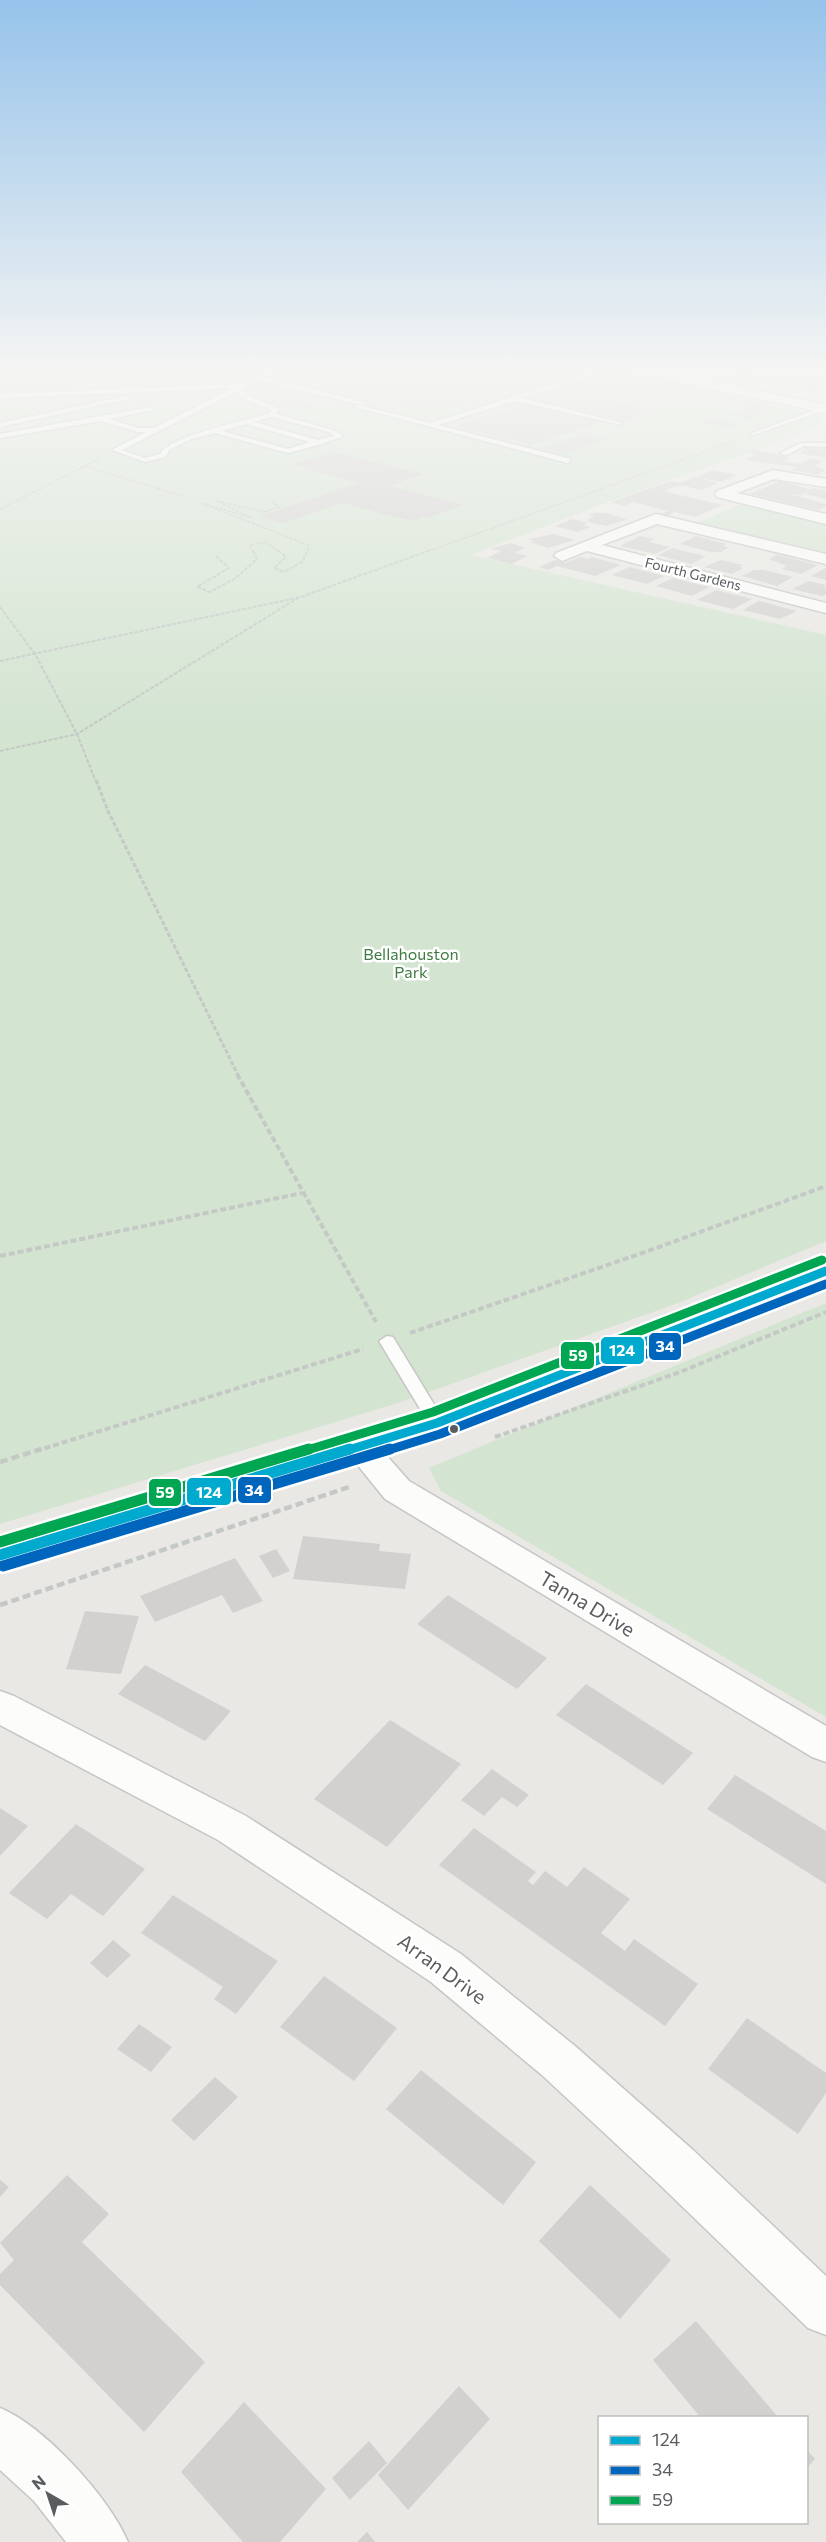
<svg xmlns="http://www.w3.org/2000/svg" width="826" height="2542" font-family="Commissioner,sans-serif">
	<style>
		.green { fill: #d3e4d1 }
		.building { fill: #d2d1cf }
		.lines { fill: none; stroke-linecap: round; stroke-linejoin: round }
		.lane-casing { stroke: #c6c6c5; stroke-width: 3 }
		.street-casing { stroke: #c6c6c5; stroke-width: 3 }
		.secondary-casing { stroke: #c6c6c5; stroke-width: 3 }
		.path-far4 { stroke: #c5c9c6; stroke-width: 1.5; stroke-dasharray: 3 1.5; stroke-linecap: butt }
		.path-far3 { stroke: #c5c9c6; stroke-width: 2; stroke-dasharray: 4 1.5; stroke-linecap: butt }
		.path-far2 { stroke: #c5c9c6; stroke-width: 3; stroke-dasharray: 4.5 2; stroke-linecap: butt }
		.path-far1 { stroke: #c5c9c6; stroke-width: 4; stroke-dasharray: 6 3; stroke-linecap: butt }
		.path { stroke: #c5c9c6; stroke-width: 4.5; stroke-dasharray: 8 4; stroke-linecap: butt }
		.lane { fill: #fcfcfb; fill-rule: evenodd }
		.street { fill: #fcfcfb; fill-rule: evenodd }
		.secondary { fill: #fcfcfb; fill-rule: evenodd }
		.bus-1-far1-casing { stroke: #fff; stroke-width: 14 }
		.bus-1-casing { stroke: #fff; stroke-width: 16 }
		.bus-2-far1-casing { stroke: #fff; stroke-width: 14 }
		.bus-2-casing { stroke: #fff; stroke-width: 16 }
		.bus-3-far1-casing { stroke: #fff; stroke-width: 14 }
		.bus-3-casing { stroke: #fff; stroke-width: 16 }
		.bus-1-far1 { stroke: #00a9ce; stroke-width: 9 }
		.bus-1 { stroke: #00a9ce; stroke-width: 11 }
		.bus-2-far1 { stroke: #0065bd; stroke-width: 9 }
		.bus-2 { stroke: #0065bd; stroke-width: 11 }
		.bus-3-far1 { stroke: #00a651; stroke-width: 9 }
		.bus-3 { stroke: #00a651; stroke-width: 11 }
		.bus-dot { fill: #5a5d60; stroke: #fff; stroke-width: 2 }
		.labels { text-anchor: middle; stroke-width: 5; stroke-linejoin: round; paint-order: stroke }
		.far-street-label { font-size: 14px; fill: #5a5d60; stroke: #fff }
		.park-label { font-size: 16px; fill: #3e7b40; stroke: #fff }
		.near-street-label { font-size: 20px; fill: #5a5d60; stroke: #fff }
		.line-badge { stroke: #fff; stroke-width: 2 }
		.badge-label { font-size: 16px; text-anchor: middle; font-weight: bold; fill: #fff }
	</style>
	<rect width="100%" height="100%" fill="#e9e8e4"/>
	<!-- green -->
	<g class="green">
		<path d="M 0,371 L 623,371 L 824,416 L 815,427 L 787,439 L 605,503 L 471,555 L 826,635 L 826,1241 L 678,1303 L 395,1404 L 0,1524 Z"/>
		<path d="M 742,504 L 826,523 L 826,555 L 695,524 Z"/>
		<path d="M 826,1303 L 826,1717 L 441,1491 L 429,1468 Z"/>
	</g>
	<!-- building -->
	<g class="building">
		<path d="M 329,371 L 428,371 L 501,389 L 432,410 L 331,385 L 355,378 Z"/>
		<path d="M 721,371 L 759,371 L 763,372 L 746,378 Z"/>
		<path d="M 796,377 L 826,384 L 826,387 L 812,392 L 775,384 Z"/>
		<path d="M 568,391 L 655,411 L 626,421 L 538,400 Z"/>
		<path d="M 289,399 L 316,406 L 299,411 L 273,404 Z"/>
		<path d="M 528,403 L 604,421 L 531,445 L 455,426 Z"/>
		<path d="M 760,406 L 772,409 L 764,412 L 769,413 L 751,420 L 728,414 L 748,407 Z"/>
		<path d="M 713,418 L 739,424 L 728,428 L 701,422 Z"/>
		<path d="M 583,434 L 605,439 L 564,454 L 541,448 Z"/>
		<path d="M 808,447 L 826,450 L 826,458 L 799,453 Z"/>
		<path d="M 756,450 L 790,457 L 784,461 L 801,464 L 810,458 L 823,461 L 814,466 L 826,470 L 817,475 L 791,470 L 797,467 L 746,460 L 754,455 L 748,453 Z"/>
		<path d="M 335,452 L 423,474 L 390,486 L 464,505 L 428,518 L 423,517 L 412,521 L 341,503 L 283,523 L 260,516 L 358,483 L 291,464 Z"/>
		<path d="M 713,470 L 737,475 L 722,482 L 698,477 Z"/>
		<path d="M 695,477 L 718,483 L 701,490 L 681,485 L 663,491 L 722,505 L 695,517 L 675,512 L 667,516 L 660,514 L 668,511 L 633,502 L 623,506 L 611,502 L 671,481 L 680,483 Z"/>
		<path d="M 780,481 L 811,490 L 800,495 L 790,494 L 826,504 L 826,506 L 818,510 L 750,494 Z"/>
		<path d="M 814,488 L 826,490 L 826,499 L 805,494 Z"/>
		<path d="M 597,513 L 605,513 L 627,519 L 607,526 L 587,522 L 590,521 L 586,520 L 594,517 L 589,515 Z"/>
		<path d="M 572,519 L 587,523 L 583,525 L 590,527 L 578,532 L 555,526 Z"/>
		<path d="M 554,534 L 575,540 L 548,548 L 530,542 L 534,541 L 528,539 Z"/>
		<path d="M 640,536 L 654,539 L 649,542 L 670,547 L 655,554 L 620,546 Z"/>
		<path d="M 696,536 L 727,544 L 723,546 L 729,547 L 721,552 L 711,552 L 680,544 Z"/>
		<path d="M 511,543 L 525,548 L 515,553 L 527,556 L 512,564 L 487,558 L 501,551 L 490,549 Z"/>
		<path d="M 673,548 L 683,551 L 706,556 L 691,564 L 658,555 Z"/>
		<path d="M 777,555 L 786,557 L 818,565 L 801,574 L 782,569 L 787,566 L 769,559 Z"/>
		<path d="M 580,557 L 588,559 L 592,557 L 621,565 L 595,576 L 557,566 L 548,570 L 539,567 L 555,560 L 565,563 Z"/>
		<path d="M 721,560 L 743,565 L 739,567 L 743,568 L 732,574 L 704,567 Z"/>
		<path d="M 629,567 L 664,576 L 647,584 L 612,575 Z"/>
		<path d="M 826,568 L 826,580 L 811,576 Z"/>
		<path d="M 754,570 L 764,570 L 793,577 L 777,586 L 742,576 Z"/>
		<path d="M 673,578 L 709,587 L 692,596 L 656,586 Z"/>
		<path d="M 809,581 L 826,585 L 823,588 L 826,588 L 826,594 L 822,596 L 792,589 Z"/>
		<path d="M 716,590 L 752,599 L 733,609 L 697,600 Z"/>
		<path d="M 759,601 L 797,611 L 780,619 L 743,610 Z"/>
		<path d="M 303,1536 L 380,1544 L 379,1551 L 411,1554 L 405,1589 L 293,1579 Z"/>
		<path d="M 276,1549 L 290,1571 L 273,1578 L 259,1556 Z"/>
		<path d="M 235,1558 L 263,1601 L 233,1613 L 222,1595 L 155,1622 L 140,1596 Z"/>
		<path d="M 448,1595 L 547,1658 L 517,1689 L 417,1624 Z"/>
		<path d="M 85,1611 L 139,1616 L 121,1674 L 66,1669 Z"/>
		<path d="M 145,1665 L 231,1711 L 205,1741 L 118,1694 Z"/>
		<path d="M 586,1684 L 693,1753 L 663,1785 L 556,1715 Z"/>
		<path d="M 390,1720 L 461,1764 L 387,1847 L 314,1799 Z"/>
		<path d="M 492,1769 L 529,1795 L 517,1807 L 502,1797 L 484,1816 L 461,1800 Z"/>
		<path d="M 735,1775 L 826,1831 L 826,1884 L 707,1809 Z"/>
		<path d="M 0,1808 L 28,1826 L 0,1856 Z"/>
		<path d="M 76,1824 L 145,1869 L 103,1916 L 71,1894 L 47,1919 L 9,1893 Z"/>
		<path d="M 474,1828 L 536,1872 L 528,1881 L 533,1885 L 545,1871 L 567,1887 L 584,1867 L 630,1899 L 601,1933 L 625,1951 L 634,1939 L 698,1984 L 665,2026 L 439,1865 Z"/>
		<path d="M 173,1895 L 278,1961 L 236,2014 L 214,1999 L 223,1987 L 141,1933 Z"/>
		<path d="M 113,1940 L 131,1955 L 107,1978 L 90,1963 Z"/>
		<path d="M 324,1976 L 397,2028 L 354,2081 L 280,2027 Z"/>
		<path d="M 747,2018 L 826,2073 L 826,2093 L 798,2134 L 708,2069 Z"/>
		<path d="M 139,2024 L 172,2047 L 151,2072 L 117,2049 Z"/>
		<path d="M 421,2070 L 536,2162 L 503,2205 L 386,2109 Z"/>
		<path d="M 215,2077 L 238,2097 L 194,2141 L 171,2120 Z"/>
		<path d="M 67,2175 L 109,2214 L 82,2242 L 205,2362 L 144,2432 L 0,2285 L 0,2274 L 14,2260 L 0,2243 Z"/>
		<path d="M 0,2180 L 9,2187 L 0,2197 Z"/>
		<path d="M 590,2185 L 671,2260 L 620,2319 L 539,2241 Z"/>
		<path d="M 696,2321 L 779,2418 L 701,2418 L 653,2360 Z"/>
		<path d="M 459,2386 L 490,2419 L 408,2510 L 378,2475 Z"/>
		<path d="M 244,2402 L 326,2489 L 280,2542 L 243,2542 L 181,2472 Z"/>
		<path d="M 369,2441 L 387,2463 L 350,2500 L 332,2478 Z"/>
		<path d="M 806,2449 L 815,2459 L 806,2469 Z"/>
		<path d="M 367,2532 L 375,2542 L 357,2542 Z"/>
	</g>
	<g class="lines">
		<!-- lane casing -->
		<g class="lane-casing">
			<g id="lane">
				<path d="M 268,371 L 276,371 L 265,377 L 366,403 L 363,405 L 260,380 L 241,390 L 253,398 L 280,409 L 276,414 L 333,430 L 343,436 L 322,444 L 288,453 L 215,433 L 191,439 L 169,450 L 166,457 L 145,462 L 112,450 L 146,432 L 138,432 L 101,421 L 0,438 L 0,434 L 151,407 L 153,410 L 109,419 L 138,428 L 154,428 L 233,388 L 0,398 L 0,394 L 242,384 ZM 236,392 L 248,401 L 273,410 L 269,414 C 247,420 169,436 160,454 L 145,458 L 122,450 ZM 271,417 L 329,432 L 334,436 L 318,440 L 254,422 ZM 246,424 L 310,442 L 288,449 L 222,431 Z"/>
				<path d="M 595,371 L 605,371 L 522,398 L 622,423 L 622,425 L 515,401 L 438,425 L 571,459 L 568,463 L 355,407 L 358,405 L 431,423 Z"/>
				<path d="M 126,396 L 128,399 L 0,427 L 0,423 Z"/>
				<path d="M 823,407 L 825,410 L 754,435 L 749,434 Z"/>
				<path d="M 801,443 L 826,443 L 826,447 L 804,446 L 787,455 L 780,453 Z"/>
				<path d="M 387,1336 L 393,1337 L 443,1419 L 445,1423 L 443,1427 L 431,1427 L 379,1341 Z"/>
			</g>
		</g>
		<!-- street casing -->
		<g class="street-casing">
			<g id="street">
				<path d="M 773,470 L 826,479 L 826,487 L 774,479 L 737,493 L 826,514 L 826,524 L 717,497 L 715,494 L 717,491 Z"/>
				<path d="M 656,514 L 826,554 L 826,564 L 657,524 L 602,545 L 826,603 L 826,613 L 587,551 L 562,561 L 554,556 L 556,553 Z"/>
				<path d="M 360,1435 L 372,1439 L 409,1481 L 826,1726 L 826,1762 L 812,1757 L 385,1499 L 343,1447 L 348,1439 Z"/>
				<path d="M 0,1691 L 14,1696 L 246,1816 L 461,1954 L 575,2046 L 693,2150 L 826,2276 L 826,2335 L 808,2328 L 659,2184 L 543,2076 L 431,1982 L 218,1840 L 0,1725 Z"/>
				<path d="M 0,2408 C 44,2426 110,2498 128,2542 L 66,2542 L 34,2501 L 0,2470 Z"/>
			</g>
		</g>
		<!-- secondary casing -->
		<g class="secondary-casing">
			<g id="secondary">
				<path d="M 638,371 L 666,371 L 826,405 L 826,413 L 645,375 Z"/>
				<path d="M 826,1261 L 826,1283 L 450,1432 L 0,1570 L 0,1540 L 424,1414 Z"/>
			</g>
		</g>
		<!-- path-far4 -->
		<g class="path-far4">
			<path d="M 84,466 L 183,496"/>
			<path d="M 271,501 L 279,507 L 264,512 L 217,501 L 252,518 L 201,503 L 308,545 L 308,552"/>
			<path d="M 0,509 L 99,459"/>
			<path d="M 253,552 L 250,545 L 267,542 L 279,552"/>
			<path d="M 426,552 L 734,441"/>
		</g>
		<!-- path-far3 -->
		<g class="path-far3">
			<path d="M 278,550 L 286,557 L 274,568 L 284,572 L 302,562 L 308,550"/>
			<path d="M 216,556 L 229,568 L 197,587 L 210,592 L 236,578 L 257,559 L 253,550"/>
			<path d="M 0,607 L 35,654 L 77,734 L 96,782"/>
			<path d="M 0,661 L 301,597 L 431,550"/>
			<path d="M 0,751 L 77,734 L 298,598"/>
		</g>
		<!-- path-far2 -->
		<path class="path-far2" d="M 96,780 L 108,811 L 238,1075"/>
		<!-- path-far1 -->
		<g class="path-far1">
			<path d="M 237,1074 L 376,1322"/>
			<path d="M 0,1256 L 302,1193"/>
			<path d="M 410,1333 L 648,1251 L 826,1186"/>
			<path d="M 495,1437 L 680,1372 L 826,1312"/>
			<path d="M 36,1451 L 363,1349"/>
		</g>
		<!-- path -->
		<g class="path">
			<path d="M 0,1462 L 41,1449"/>
			<path d="M 0,1605 L 352,1486"/>
		</g>
		<!-- lane -->
		<use href="#lane" class="lane"/>
		<!-- street -->
		<use href="#street" class="street"/>
		<!-- secondary -->
		<use href="#secondary" class="secondary"/>
		<!-- bus-1-far1 casing -->
		<g class="bus-1-far1-casing">
			<path id="bus-1-far1" d="M 345,1451 L 437,1423 L 826,1271"/>
		</g>
		<!-- bus-1 casing -->
		<g class="bus-1-casing">
			<path id="bus-1" d="M 0,1555 L 350,1449"/>
		</g>
		<!-- bus-2-far1 casing -->
		<g class="bus-2-far1-casing">
			<path id="bus-2-far1" d="M 385,1451 L 440,1434 L 826,1284"/>
		</g>
		<!-- bus-2 casing -->
		<g class="bus-2-casing">
			<path id="bus-2" d="M 3,1566 L 390,1449"/>
		</g>
		<!-- bus-3-far1 casing -->
		<g class="bus-3-far1-casing">
			<path id="bus-3-far1" d="M 304,1451 L 433,1412 L 822,1260"/>
		</g>
		<!-- bus-3 casing -->
		<g class="bus-3-casing">
			<path id="bus-3" d="M 0,1542 L 309,1449"/>
		</g>
		<!-- bus-1-far1 -->
		<use href="#bus-1-far1" class="bus-1-far1"/>
		<!-- bus-1 -->
		<use href="#bus-1" class="bus-1"/>
		<!-- bus-2-far1 -->
		<use href="#bus-2-far1" class="bus-2-far1"/>
		<!-- bus-2 -->
		<use href="#bus-2" class="bus-2"/>
		<!-- bus-3-far1 -->
		<use href="#bus-3-far1" class="bus-3-far1"/>
		<!-- bus-3 -->
		<use href="#bus-3" class="bus-3"/>
	</g>
	<!-- sky -->
	<linearGradient id="sky" x2="0" y2="1"><stop stop-color="#96c3ea"/><stop offset="0.51" stop-color="#f5f5f3"/><stop offset="1" stop-color="#f5f5f3" stop-opacity="0"/></linearGradient>
	<rect width="826" height="727" fill="url(#sky)"/>
	<!-- markers -->
	<circle class="bus-dot" cx="454" cy="1429" r="5"/>
	<g class="labels">
		<!-- far-street labels -->
		<g class="far-street-label">
			<text transform="translate(693 574) rotate(14)" y="5">Fourth Gardens</text>
		</g>
		<!-- park labels -->
		<g class="park-label">
			<text x="411" y="960">Bellahouston<tspan x="411" dy="18">Park</tspan></text>
		</g>
		<!-- near-street labels -->
		<g class="near-street-label">
			<text transform="translate(587 1604) rotate(31)" y="7">Tanna Drive</text>
			<text transform="translate(442 1969) rotate(36)" y="7">Arran Drive</text>
		</g>
	</g>
	<g class="line-badge">
		<rect x="648" y="1332" width="34" height="29" rx="6" fill="#0065bd"/>
		<rect x="600" y="1336" width="45" height="29" rx="6" fill="#00a9ce"/>
		<rect x="560" y="1341" width="35" height="29" rx="6" fill="#00a651"/>
		<rect x="237" y="1476" width="35" height="28" rx="6" fill="#0065bd"/>
		<rect x="186" y="1477" width="46" height="29" rx="6" fill="#00a9ce"/>
		<rect x="148" y="1478" width="34" height="29" rx="6" fill="#00a651"/>
	</g>
	<g class="badge-label">
		<text x="665" y="1352">34</text>
		<text x="622" y="1356">124</text>
		<text x="578" y="1361">59</text>
		<text x="254" y="1496">34</text>
		<text x="209" y="1498">124</text>
		<text x="165" y="1498">59</text>
	</g>
	<!-- legend -->
	<rect x="598" y="2416" width="210" height="108" fill="#ffffff" stroke="#bdbebf" stroke-width="1.5"/>
	<rect x="610" y="2436" width="30" height="9" fill="#00a9ce" stroke="#bdbebf" stroke-width="1.5"/>
	<text x="652" y="2446" font-size="18" fill="#5a5d60">124</text>
	<rect x="610" y="2466" width="30" height="9" fill="#0065bd" stroke="#bdbebf" stroke-width="1.5"/>
	<text x="652" y="2476" font-size="18" fill="#5a5d60">34</text>
	<rect x="610" y="2496" width="30" height="9" fill="#00a651" stroke="#bdbebf" stroke-width="1.5"/>
	<text x="652" y="2506" font-size="18" fill="#5a5d60">59</text>
	<!-- north arrow -->
	<g transform="translate(48 2494) rotate(321)" stroke="#ffffff" stroke-width="4.5" paint-order="stroke">
	<path d="M0-4.5L10 22L0 15L-10 22Z" fill="#5a5d60"/>
	<text y="-9" font-size="16" font-weight="bold" text-anchor="middle" fill="#5a5d60">N</text>
	</g>
</svg>
